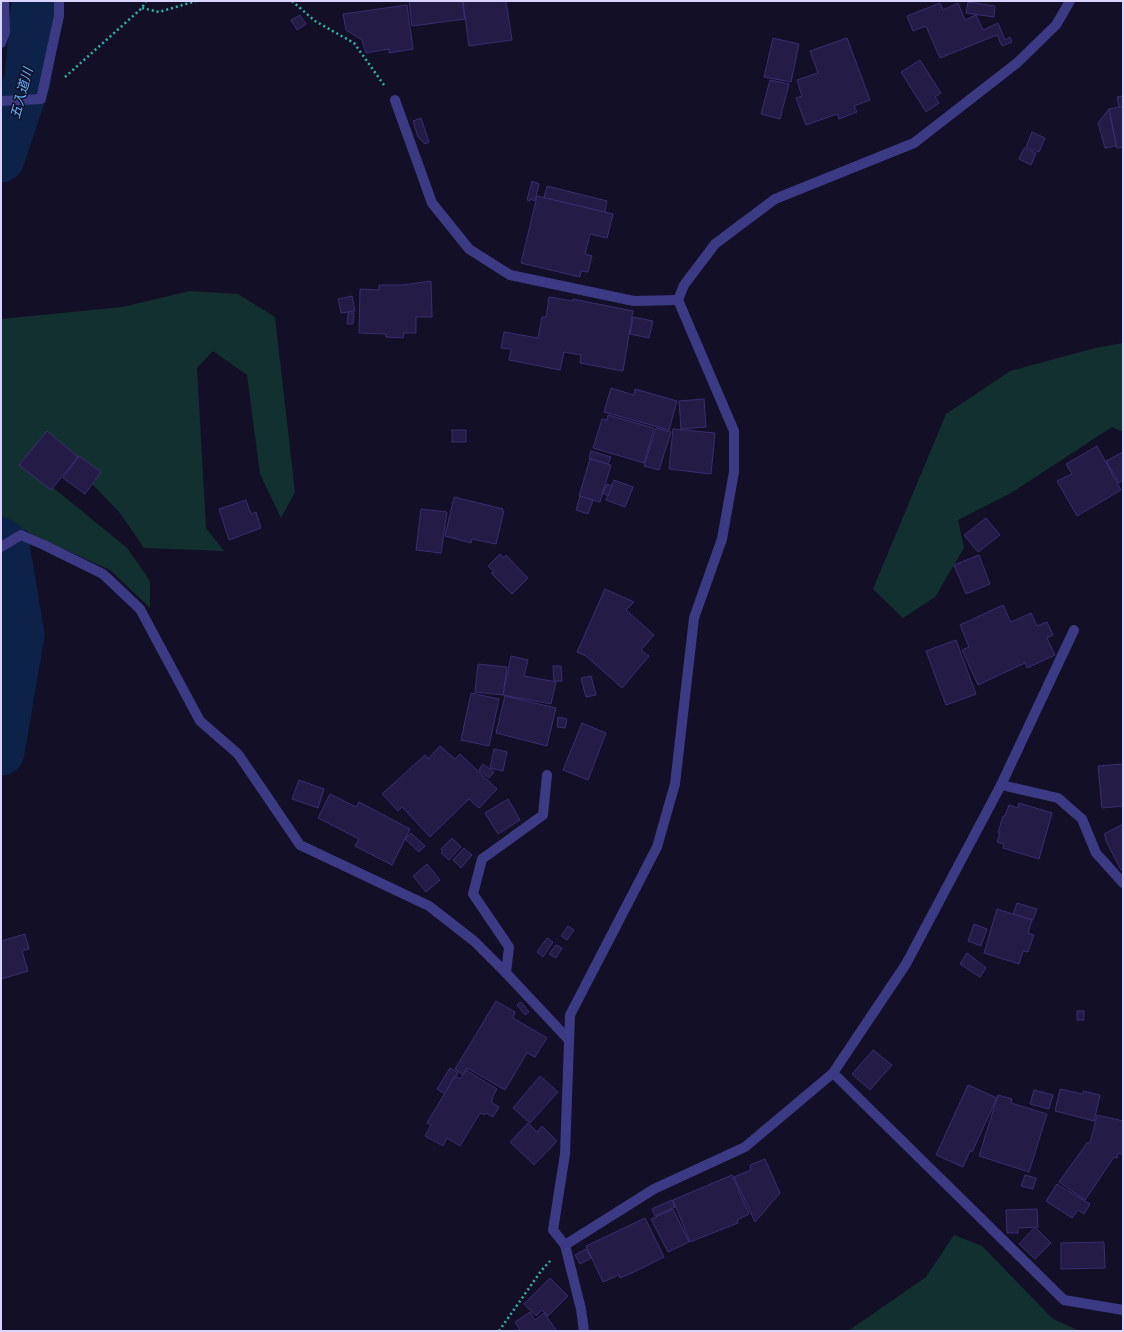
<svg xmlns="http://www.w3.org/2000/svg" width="1124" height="1332" font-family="Jost,'Noto Sans JP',sans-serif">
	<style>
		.green { fill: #12302f }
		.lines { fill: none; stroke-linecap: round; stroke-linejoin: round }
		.river { stroke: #0c2248; stroke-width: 47 }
		.building { fill: #241b47; stroke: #3b2d73 }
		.path { stroke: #2fb8b0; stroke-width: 2.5; stroke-dasharray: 2 3; stroke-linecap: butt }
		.minor { stroke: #3d3a85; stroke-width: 10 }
		.labels { text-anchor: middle; stroke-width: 3; stroke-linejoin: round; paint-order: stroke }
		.water-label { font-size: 13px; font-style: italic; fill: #62b6ff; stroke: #130f26 }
	</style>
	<rect width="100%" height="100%" fill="#130f26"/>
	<!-- green -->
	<g class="green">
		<path d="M 190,291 L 238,294 L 275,317 L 295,492 L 281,518 L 260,474 L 247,375 L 213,351 L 197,368 L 206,528 L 224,551 L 144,548 L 119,512 L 52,442 L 22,462 L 127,548 L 150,581 L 150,608 L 110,570 L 33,535 L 1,516 L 1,319 L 122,307 Z"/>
		<path d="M 1123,343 L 1123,432 L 1112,427 L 1011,493 L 958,520 L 964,548 L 935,597 L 903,618 L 873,589 L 946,414 L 1010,371 L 1095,348 Z"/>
		<path d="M 954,1235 L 982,1246 L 1053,1319 L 1080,1331 L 848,1331 L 926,1277 Z"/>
	</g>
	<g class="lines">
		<!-- river -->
		<g class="river">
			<path d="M 1,159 L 28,78 L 35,1"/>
			<path d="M 1,541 L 6,545 L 21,635 L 1,752"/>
		</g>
	</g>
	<!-- building -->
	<g class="building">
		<path d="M 409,1 L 462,1 L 465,19 L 412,26 Z"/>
		<path d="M 463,1 L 506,1 L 512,40 L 469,46 Z"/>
		<path d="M 968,2 L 995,6 L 994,17 L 966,13 Z"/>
		<path d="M 940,3 L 943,10 L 958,3 L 965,20 L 976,15 L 983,30 L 998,23 L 1005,40 L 1010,37 L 1012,42 L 1002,46 L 997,35 L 940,58 L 926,26 L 913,31 L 907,16 Z"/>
		<path d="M 407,5 L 413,49 L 389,53 L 389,49 L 366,53 L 362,40 L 346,30 L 343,14 Z"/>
		<path d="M 300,15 L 306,24 L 297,30 L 291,20 Z"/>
		<path d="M 773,38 L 799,44 L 791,82 L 764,77 Z"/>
		<path d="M 847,38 L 870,100 L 854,106 L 857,112 L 839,119 L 837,114 L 806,125 L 796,98 L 802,96 L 797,80 L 818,73 L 810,51 Z"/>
		<path d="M 920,60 L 941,93 L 935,97 L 939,103 L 926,112 L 901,72 Z"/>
		<path d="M 770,80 L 789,84 L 780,119 L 761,114 Z"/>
		<path d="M 1123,96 L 1123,107 L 1119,107 L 1117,97 Z"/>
		<path d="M 1119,107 L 1123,107 L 1123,147 L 1117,148 L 1109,109 Z"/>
		<path d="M 1109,109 L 1116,146 L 1105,148 L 1098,123 Z"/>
		<path d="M 421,118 L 429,142 L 425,144 L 418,137 L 413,121 Z"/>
		<path d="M 1032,132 L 1045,138 L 1039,152 L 1026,147 Z"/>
		<path d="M 1024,148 L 1036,153 L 1031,165 L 1019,159 Z"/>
		<path d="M 532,181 L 539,184 L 535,201 L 530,199 L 530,201 L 527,200 Z"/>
		<path d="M 547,186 L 607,201 L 605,212 L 544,198 Z"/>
		<path d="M 537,196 L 613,214 L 607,238 L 590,234 L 585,254 L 592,256 L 588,272 L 581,271 L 580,277 L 521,263 Z"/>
		<path d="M 431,281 L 432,317 L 416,317 L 416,333 L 404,333 L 403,338 L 386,337 L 386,334 L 359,333 L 360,289 L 379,290 L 379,285 L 403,285 Z"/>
		<path d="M 352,296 L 355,311 L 341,313 L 338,299 Z"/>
		<path d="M 549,297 L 573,301 L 573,299 L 633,311 L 623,371 L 580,363 L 581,355 L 564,352 L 560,370 L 509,360 L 511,349 L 501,348 L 504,332 L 538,338 L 542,317 L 546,317 Z"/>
		<path d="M 348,313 L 354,313 L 353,324 L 347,324 Z"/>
		<path d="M 633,317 L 653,321 L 649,338 L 630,334 Z"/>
		<path d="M 611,388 L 634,395 L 635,389 L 677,401 L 669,430 L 604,412 Z"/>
		<path d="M 704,399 L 706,427 L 681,429 L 679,401 Z"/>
		<path d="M 608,415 L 654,428 L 644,463 L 593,448 L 602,419 L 607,420 Z"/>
		<path d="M 656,428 L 671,432 L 659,470 L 644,466 Z"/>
		<path d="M 673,429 L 715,433 L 711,474 L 669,469 Z"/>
		<rect x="452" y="430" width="14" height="12"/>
		<path d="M 47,431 L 78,457 L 51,490 L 19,465 Z"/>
		<path d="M 1097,446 L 1121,490 L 1077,516 L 1057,481 L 1072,474 L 1066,464 Z"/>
		<path d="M 591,451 L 611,457 L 608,464 L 589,458 Z"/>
		<path d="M 1123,452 L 1123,483 L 1122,481 L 1119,483 L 1106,461 Z"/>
		<path d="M 79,456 L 101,472 L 85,494 L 63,478 Z"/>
		<path d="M 590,459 L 611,465 L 600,502 L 579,496 Z"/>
		<path d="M 614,480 L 633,487 L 625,507 L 606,500 Z"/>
		<path d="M 607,484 L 612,486 L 608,496 L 603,493 Z"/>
		<path d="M 580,496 L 593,500 L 588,514 L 576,510 Z"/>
		<path d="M 454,497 L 503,509 L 502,511 L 504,511 L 496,544 L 472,539 L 471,543 L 445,536 Z"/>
		<path d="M 246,500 L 251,514 L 256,512 L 261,528 L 229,540 L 219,509 Z"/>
		<path d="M 421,509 L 447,512 L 441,553 L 416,550 Z"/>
		<path d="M 986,518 L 1000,535 L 978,552 L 964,535 Z"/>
		<path d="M 500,554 L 503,558 L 506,555 L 528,578 L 512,594 L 491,573 L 494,572 L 488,566 Z"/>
		<path d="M 979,555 L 990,584 L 966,594 L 954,565 Z"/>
		<path d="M 605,589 L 634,602 L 626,610 L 654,635 L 641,650 L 649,656 L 622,688 L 586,656 L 577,652 Z"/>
		<path d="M 1003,605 L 1011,622 L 1031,613 L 1037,626 L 1047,622 L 1053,635 L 1047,638 L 1055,655 L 1027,668 L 1025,663 L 978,685 L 962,650 L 969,647 L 960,625 Z"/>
		<path d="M 956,640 L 976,694 L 946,705 L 926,651 Z"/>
		<path d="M 511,656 L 528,660 L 524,676 L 556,682 L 551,704 L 503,695 Z"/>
		<path d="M 478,664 L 507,667 L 503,695 L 475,692 Z"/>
		<path d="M 553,666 L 561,666 L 562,681 L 554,681 Z"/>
		<path d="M 591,676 L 596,695 L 586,697 L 581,678 Z"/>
		<path d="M 471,693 L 499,699 L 489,746 L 461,740 Z"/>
		<path d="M 505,696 L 556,708 L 547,746 L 496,733 Z"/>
		<path d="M 558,717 L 567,719 L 565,728 L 557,727 Z"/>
		<path d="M 582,723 L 606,733 L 588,780 L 563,770 Z"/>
		<path d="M 440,746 L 455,759 L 460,754 L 497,789 L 479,808 L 469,799 L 430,837 L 402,807 L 398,811 L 382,794 L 425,755 L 428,759 Z"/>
		<path d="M 494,749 L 507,752 L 503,771 L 490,768 Z"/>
		<path d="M 483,764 L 494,772 L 489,778 L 479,770 Z"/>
		<path d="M 1123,764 L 1123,806 L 1102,808 L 1098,766 Z"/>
		<path d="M 299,780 L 324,789 L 318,808 L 292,799 Z"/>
		<path d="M 330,794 L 356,807 L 359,802 L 410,829 L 392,865 L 355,846 L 359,839 L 318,818 Z"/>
		<path d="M 508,799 L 520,820 L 498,834 L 485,813 Z"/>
		<path d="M 1019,803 L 1052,813 L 1039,859 L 1003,848 L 1004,844 L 997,842 L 1000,833 L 998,833 L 1003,816 L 1005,816 L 1009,805 L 1018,808 Z"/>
		<path d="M 1123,824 L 1123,869 L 1121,870 L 1105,839 L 1106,838 L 1104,834 Z"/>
		<path d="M 411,833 L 425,846 L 419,852 L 405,839 Z"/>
		<path d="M 452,838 L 461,847 L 449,860 L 441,853 L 443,852 L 441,849 Z"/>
		<path d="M 464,848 L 472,855 L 461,868 L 453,860 Z"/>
		<path d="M 427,864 L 440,880 L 426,892 L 413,876 Z"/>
		<path d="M 1017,903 L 1037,909 L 1033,920 L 1013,914 Z"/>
		<path d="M 997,909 L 1032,920 L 1028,933 L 1034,935 L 1028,952 L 1023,951 L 1019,964 L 984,953 Z"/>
		<path d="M 974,924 L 987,929 L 981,946 L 968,941 Z"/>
		<path d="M 568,926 L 574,930 L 567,940 L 561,936 Z"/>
		<path d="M 25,934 L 29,949 L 22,951 L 28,971 L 1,979 L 1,941 Z"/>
		<path d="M 547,938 L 553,942 L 543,957 L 537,952 Z"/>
		<path d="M 556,945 L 562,948 L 556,958 L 549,954 Z"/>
		<path d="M 967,953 L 986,968 L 980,977 L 960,964 Z"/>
		<path d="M 496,1001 L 515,1012 L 513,1018 L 547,1038 L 535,1057 L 527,1053 L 505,1090 L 467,1068 L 463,1075 L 455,1069 Z"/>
		<path d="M 521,1002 L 529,1012 L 525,1015 L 517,1005 Z"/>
		<rect x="1077" y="1011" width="7" height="9"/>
		<path d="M 873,1050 L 892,1065 L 870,1090 L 852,1074 Z"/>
		<path d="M 450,1068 L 458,1073 L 445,1094 L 437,1089 Z"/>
		<path d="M 466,1070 L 497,1089 L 492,1098 L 493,1098 L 491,1102 L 499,1107 L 493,1117 L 486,1113 L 484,1115 L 480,1113 L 460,1146 L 447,1138 L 443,1146 L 425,1136 L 431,1125 L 427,1123 L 455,1076 L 460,1079 Z"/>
		<path d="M 540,1076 L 558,1092 L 530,1123 L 513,1108 Z"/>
		<path d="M 968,1085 L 997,1098 L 972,1152 L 970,1151 L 963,1167 L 936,1155 Z"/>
		<path d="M 1060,1089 L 1083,1094 L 1083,1091 L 1100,1095 L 1094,1121 L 1055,1111 Z"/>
		<path d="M 1034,1090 L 1053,1095 L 1049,1109 L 1030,1104 Z"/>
		<path d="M 998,1095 L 1012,1099 L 1011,1103 L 1047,1114 L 1029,1172 L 979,1156 Z"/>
		<path d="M 1097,1115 L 1123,1121 L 1123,1155 L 1118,1153 L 1117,1158 L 1114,1157 L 1085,1200 L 1059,1182 L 1087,1143 L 1090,1143 Z"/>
		<path d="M 528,1123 L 537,1132 L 542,1126 L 557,1141 L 534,1165 L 510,1142 Z"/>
		<path d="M 765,1159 L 780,1193 L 755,1222 L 734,1177 L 751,1170 L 750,1165 Z"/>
		<path d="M 732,1175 L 749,1214 L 737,1220 L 738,1223 L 690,1242 L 673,1200 Z"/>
		<path d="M 1025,1175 L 1036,1178 L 1033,1189 L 1021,1186 Z"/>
		<path d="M 1057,1184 L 1090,1204 L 1084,1214 L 1078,1210 L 1072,1218 L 1046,1201 Z"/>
		<path d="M 672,1200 L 675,1207 L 655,1216 L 652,1209 Z"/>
		<path d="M 673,1209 L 689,1242 L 668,1252 L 651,1219 Z"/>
		<path d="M 1037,1209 L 1038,1227 L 1018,1228 L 1018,1233 L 1007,1233 L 1006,1210 Z"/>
		<path d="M 645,1218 L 664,1257 L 634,1272 L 620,1278 L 619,1275 L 603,1282 L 586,1246 Z"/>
		<path d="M 1035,1227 L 1051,1243 L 1035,1259 L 1019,1244 Z"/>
		<path d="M 1104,1242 L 1105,1268 L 1061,1269 L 1061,1243 Z"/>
		<path d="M 586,1249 L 591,1258 L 580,1264 L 575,1255 Z"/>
		<path d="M 550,1278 L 568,1296 L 548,1316 L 542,1310 L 536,1316 L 524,1304 Z"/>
		<path d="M 530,1312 L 535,1320 L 544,1313 L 557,1331 L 517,1331 L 520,1329 L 515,1322 Z"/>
	</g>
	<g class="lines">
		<!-- path -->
		<g class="path">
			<path d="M 292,1 L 315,21 L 354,43 L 384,85"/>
			<path d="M 142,8 L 159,12 L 196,1"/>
			<path d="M 65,77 L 142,8 L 146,1"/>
			<path d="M 499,1331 L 541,1271 L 550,1261"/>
		</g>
		<!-- minor -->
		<g class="minor">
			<path d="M 1,43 L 5,32 L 4,1"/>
			<path d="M 395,100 L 432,203 L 469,249 L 510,275 L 634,301 L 678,300"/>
			<path d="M 1,101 L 41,99 L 59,16 L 59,1"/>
			<path d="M 1,547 L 21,535 L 44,545 L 103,574 L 140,609 L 200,721 L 238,754 L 300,845 L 429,906 L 474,941 L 506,973 L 569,1040"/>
			<path d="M 1001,785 L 1058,798 L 1082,819 L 1096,853 L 1123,883"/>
			<path d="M 506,973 L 509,947 L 473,894 L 482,859 L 543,815 L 547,775"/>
			<path d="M 833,1073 L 1064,1300 L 1123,1310"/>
			<path d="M 565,1245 L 654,1189 L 745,1147 L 833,1073 L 906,964 L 1001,785 L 1074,630"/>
			<path d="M 584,1331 L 581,1309 L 565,1245 L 553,1230 L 565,1154 L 570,1015 L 657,847 L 675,784 L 694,618 L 722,539 L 734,472 L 734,431 L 678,300 L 684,285 L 715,244 L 775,199 L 914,143 L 1017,63 L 1056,25 L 1070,1"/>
		</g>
	</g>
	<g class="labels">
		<!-- water labels -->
		<g class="water-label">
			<text transform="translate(21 93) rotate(-75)" y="5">五入道川</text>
		</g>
	</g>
	<!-- border -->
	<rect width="1124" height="1332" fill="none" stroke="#d9d4ff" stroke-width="4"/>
</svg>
